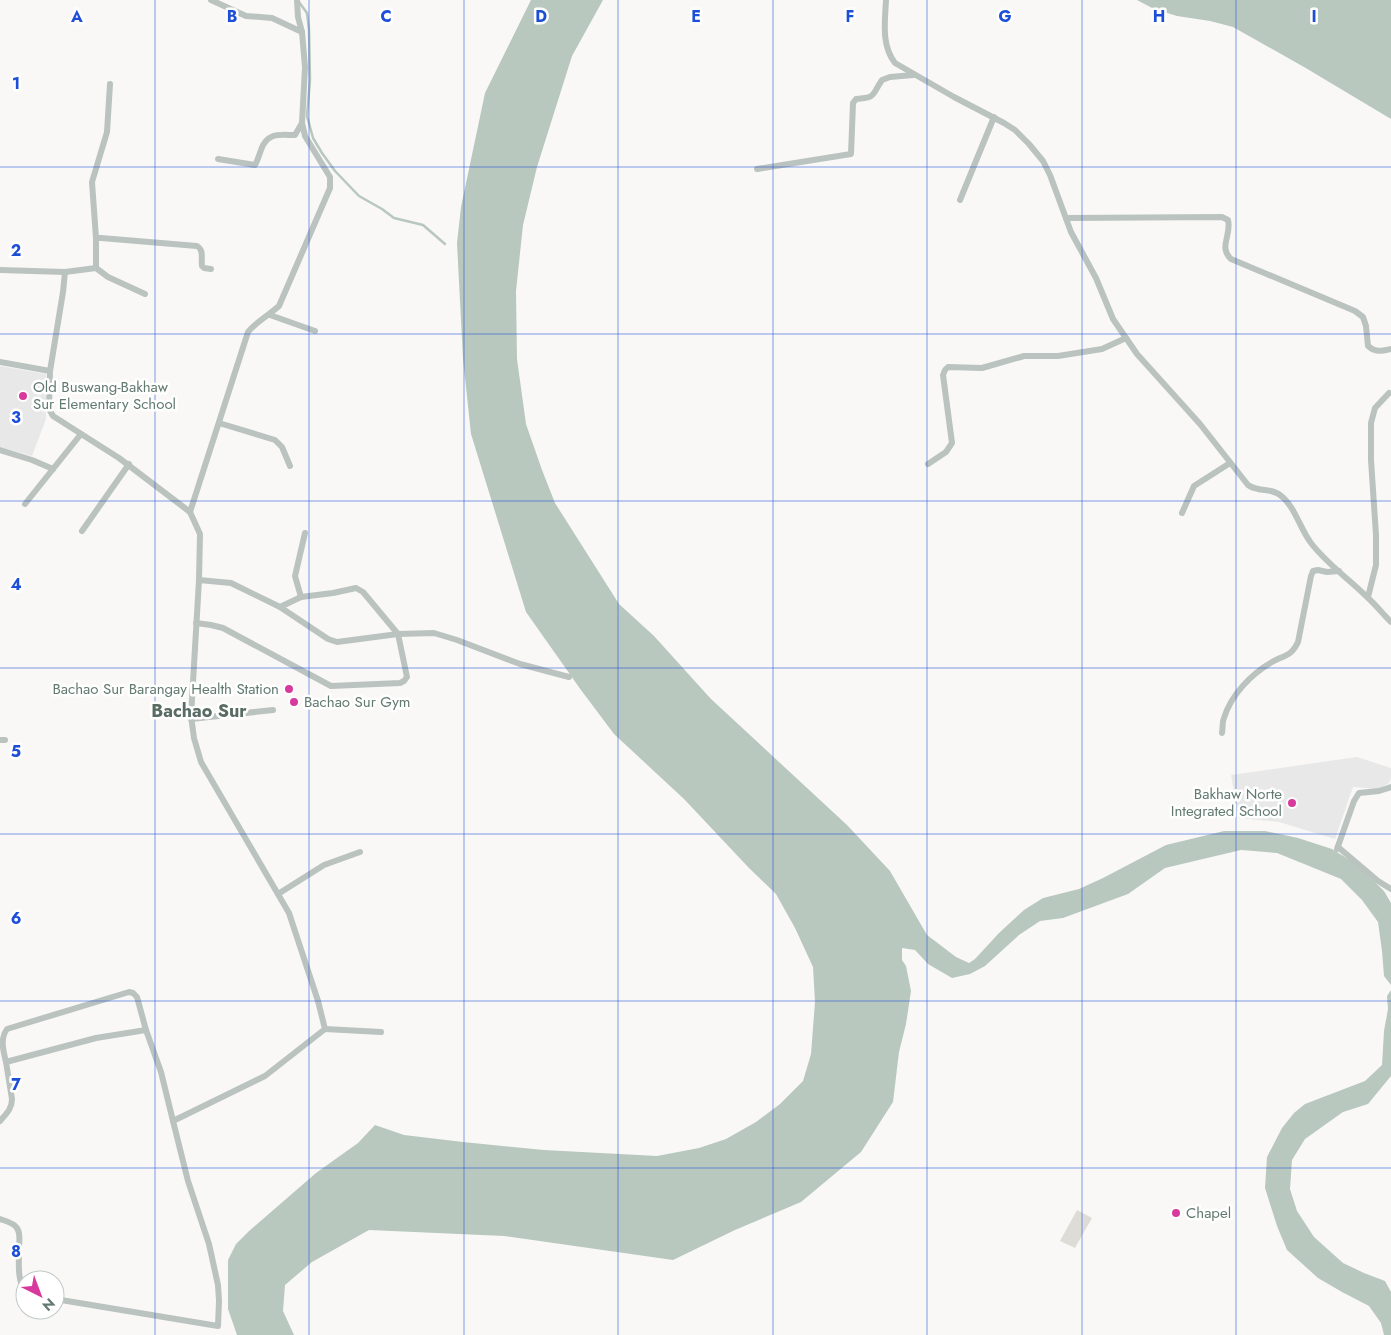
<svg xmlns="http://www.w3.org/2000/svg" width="1391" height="1335" font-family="Jost,sans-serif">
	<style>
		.built { fill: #e7e8e7 }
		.green { fill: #dedcd7 }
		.water { fill: #b8c8be }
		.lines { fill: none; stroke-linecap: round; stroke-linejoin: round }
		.stream { stroke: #b8c8be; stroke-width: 2.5 }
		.street { stroke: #bac3bf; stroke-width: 6 }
		.grid { fill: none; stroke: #1d4ed8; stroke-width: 1; stroke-opacity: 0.55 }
		.poi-dot { fill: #d8399c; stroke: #fff; stroke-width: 2 }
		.labels { text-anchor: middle; stroke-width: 5; stroke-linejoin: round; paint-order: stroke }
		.poi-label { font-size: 15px; fill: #627a70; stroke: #fff; text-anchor: start }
		.quarter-label { font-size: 18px; font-weight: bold; fill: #586c64; stroke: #fff }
		.grid-label { font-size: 16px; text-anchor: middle; font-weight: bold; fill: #1d4ed8; stroke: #fff; stroke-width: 5; stroke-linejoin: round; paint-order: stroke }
	</style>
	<rect width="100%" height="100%" fill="#f9f8f7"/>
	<!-- built -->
	<g class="built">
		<path d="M 0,366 L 46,374 L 46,419 L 32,456 L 0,447 Z"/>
		<path d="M 1357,757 L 1391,768 L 1391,778 L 1389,783 L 1378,789 L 1353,787 L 1335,839 L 1279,822 L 1239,818 L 1231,775 Z"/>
	</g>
	<!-- green -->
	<path class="green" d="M 1077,1210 L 1092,1218 L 1075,1248 L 1060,1241 Z"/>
	<!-- water -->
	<g class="water">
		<path d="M 531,0 L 603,0 L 572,56 L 537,167 L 523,225 L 516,291 L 517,359 L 526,424 L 542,470 L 555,503 L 619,604 L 654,636 L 711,699 L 847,825 L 890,871 L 927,935 L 956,957 L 969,963 L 975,959 L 999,933 L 1024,910 L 1043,898 L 1079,889 L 1103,878 L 1166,845 L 1224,831 L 1265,831 L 1298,838 L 1332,849 L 1356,864 L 1384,891 L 1391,903 L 1391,985 L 1384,976 L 1382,951 L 1378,922 L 1362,900 L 1341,879 L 1277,853 L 1241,850 L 1165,868 L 1128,894 L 1063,918 L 1040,921 L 1019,935 L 985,966 L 970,974 L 952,978 L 928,964 L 915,950 L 902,948 L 902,960 L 906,966 L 911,991 L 906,1024 L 899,1052 L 893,1102 L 861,1152 L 801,1202 L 735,1230 L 673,1260 L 504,1236 L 369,1230 L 312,1262 L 285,1285 L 283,1311 L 294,1335 L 237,1335 L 228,1309 L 228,1260 L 236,1244 L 249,1231 L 316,1173 L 358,1143 L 375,1125 L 404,1135 L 463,1142 L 544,1150 L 657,1156 L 699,1148 L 726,1139 L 756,1122 L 780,1104 L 803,1081 L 811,1054 L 815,1002 L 813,967 L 795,928 L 776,894 L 749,868 L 684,799 L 614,734 L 581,690 L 526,612 L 471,434 L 463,359 L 457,243 L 461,207 L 485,93 Z"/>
		<path d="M 1137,0 L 1391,0 L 1391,119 L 1304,67 L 1233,27 L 1210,21 L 1177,16 L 1154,9 Z"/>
		<path d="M 1391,990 L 1391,1076 L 1368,1104 L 1343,1112 L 1305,1139 L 1292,1160 L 1290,1189 L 1297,1211 L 1314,1237 L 1343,1263 L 1364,1273 L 1385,1281 L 1391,1292 L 1391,1335 L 1384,1335 L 1381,1323 L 1369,1306 L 1342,1292 L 1318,1278 L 1287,1250 L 1277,1226 L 1265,1188 L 1267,1157 L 1282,1128 L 1294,1113 L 1305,1104 L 1365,1081 L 1382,1065 L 1384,1031 L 1388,1009 L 1387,996 Z"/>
	</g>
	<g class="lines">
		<!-- stream -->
		<path class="stream" d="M 299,2 L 307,13 L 309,30 L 310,80 L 307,116 L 313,138 L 322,153 L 335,171 L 359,196 L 382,209 L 394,218 L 423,225 L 445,244"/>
		<!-- street -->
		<g class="street">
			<path d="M 211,0 L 246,16 L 272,18 L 302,32"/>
			<path d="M 886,0 C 885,21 881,45 895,63 L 954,97 L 1004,123 L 1015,130 L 1029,144 L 1043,161 L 1050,175 L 1071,232 L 1096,278 L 1113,319 L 1137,354 L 1200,424 L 1248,485 C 1259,493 1270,487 1280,495 C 1295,506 1300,529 1311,543 C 1327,564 1349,579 1367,597 C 1376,605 1383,614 1391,622"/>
			<path d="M 218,159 L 255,165 C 258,160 259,155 261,150 C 267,132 279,135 295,135 L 302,123"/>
			<path d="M 757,169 L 851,154 L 853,103 L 856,99 C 877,97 871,96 882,80 L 890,77 L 913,75"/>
			<path d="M 960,200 L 994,117"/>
			<path d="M 1066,218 L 1222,217 L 1228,220 C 1232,235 1218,247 1231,259 L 1355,311 L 1363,317 L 1366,326 L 1368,346 C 1376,353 1382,351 1391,349"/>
			<path d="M 96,238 L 92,182 L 107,132 L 110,84"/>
			<path d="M 96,268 L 96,238 L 101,238 L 197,246 C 204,250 201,258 202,266 L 204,268 L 211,269"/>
			<path d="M 0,270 L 65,272 L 96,268 L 108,277 L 145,294"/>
			<path d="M 270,315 L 315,331"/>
			<path d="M 0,362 L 50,371"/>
			<path d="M 219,423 L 275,440 L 282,447 L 290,466"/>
			<path d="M 0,450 L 32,460 L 53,469"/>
			<path d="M 928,464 L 946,452 L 952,443 L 943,375 L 945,370 L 948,367 L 982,368 L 1024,356 L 1058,356 L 1102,349 L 1126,338"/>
			<path d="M 25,504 L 81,434"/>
			<path d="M 190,512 L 248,332 C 256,322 269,315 279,306 L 330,188 L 330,177 L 305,136 L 302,123 L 305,67 L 302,32 L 298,17 L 297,0"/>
			<path d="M 1182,513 L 1194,486 L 1230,463"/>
			<path d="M 82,531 L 129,464"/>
			<path d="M 199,580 L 231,583 L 280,607 L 328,639 L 337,642 L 398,634 L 434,633 L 457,640 L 520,664 L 569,677"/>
			<path d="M 301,597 L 295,576 L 305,533"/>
			<path d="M 1368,597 L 1376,565 L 1376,535 L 1371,460 L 1371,423 L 1375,408 L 1389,393"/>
			<path d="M 196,623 L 211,625 L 223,628 L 331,686 L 400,683 L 404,681 L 407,677 L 398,634 L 363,592 L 356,588 L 333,593 L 301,597 L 280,607"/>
			<path d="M 191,719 L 273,710"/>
			<path d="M 1222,733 C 1223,728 1222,722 1224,718 C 1231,695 1251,674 1272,662 C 1284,655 1291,657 1298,642 L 1311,576 L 1313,571 L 1318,570 L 1327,572 L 1339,571"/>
			<path d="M 0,740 L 5,740"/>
			<path d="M 1338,847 L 1378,881 L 1391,889"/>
			<path d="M 1337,849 L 1354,801 L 1359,793 L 1379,791 L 1391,787"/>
			<path d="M 278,894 L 324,865 L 360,852"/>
			<path d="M 325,1029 L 381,1032"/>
			<path d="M 6,1062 C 3,1050 0,1038 7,1029 L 129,992 L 133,993 L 137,997 L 146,1030 L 161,1072 L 173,1121"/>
			<path d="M 0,1121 C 6,1114 12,1109 12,1099 L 6,1062 L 96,1038 L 146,1030"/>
			<path d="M 0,1219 C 6,1221 14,1223 17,1228 C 21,1234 19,1242 19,1248 C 19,1262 17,1280 25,1292"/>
			<path d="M 55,1299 L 218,1326 L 219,1301 L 218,1285 L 209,1244 L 188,1181 L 173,1121 L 265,1076 L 325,1029 L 318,1001 L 289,913 L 201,762 L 194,738 L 191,716 L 199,580 L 200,534 L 190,512 L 119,458 L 53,416 L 49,409 L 50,371 L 63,292 L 65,272"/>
		</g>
	</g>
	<!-- grid -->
	<path class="grid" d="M 155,0 L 155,1335M 309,0 L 309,1335M 464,0 L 464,1335M 618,0 L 618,1335M 773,0 L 773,1335M 927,0 L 927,1335M 1082,0 L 1082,1335M 1236,0 L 1236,1335M 0,167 L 1391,167M 0,334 L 1391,334M 0,501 L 1391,501M 0,668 L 1391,668M 0,834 L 1391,834M 0,1001 L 1391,1001M 0,1168 L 1391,1168"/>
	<!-- markers -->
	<g class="poi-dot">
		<circle cx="23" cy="396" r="5"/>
		<circle cx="289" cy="689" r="5"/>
		<circle cx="294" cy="702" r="5"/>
		<circle cx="1292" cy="803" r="5"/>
		<circle cx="1176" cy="1213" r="5"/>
	</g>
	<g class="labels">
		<!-- poi labels -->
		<g class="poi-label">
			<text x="33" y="392">Old Buswang-Bakhaw<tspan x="33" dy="17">Sur Elementary School</tspan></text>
			<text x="279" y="694" text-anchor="end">Bachao Sur Barangay Health Station</text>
			<text x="304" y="707">Bachao Sur Gym</text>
			<text x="1282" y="799" text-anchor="end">Bakhaw Norte<tspan x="1282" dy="17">Integrated School</tspan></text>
			<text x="1186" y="1218">Chapel</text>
		</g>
		<!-- quarter labels -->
		<g class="quarter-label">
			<text x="199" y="717">Bachao Sur</text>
		</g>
	</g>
	<g class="grid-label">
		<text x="77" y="22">A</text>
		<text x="232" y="22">B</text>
		<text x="386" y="22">C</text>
		<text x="541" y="22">D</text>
		<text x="696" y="22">E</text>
		<text x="850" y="22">F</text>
		<text x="1005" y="22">G</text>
		<text x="1159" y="22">H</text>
		<text x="1314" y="22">I</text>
		<text x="16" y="89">1</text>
		<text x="16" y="256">2</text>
		<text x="16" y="423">3</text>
		<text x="16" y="590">4</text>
		<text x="16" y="757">5</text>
		<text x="16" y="924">6</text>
		<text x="16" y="1090">7</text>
		<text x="16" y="1257">8</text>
	</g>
	<!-- north arrow -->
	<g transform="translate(40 1295) rotate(138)"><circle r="24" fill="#ffffff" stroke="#c0cac6"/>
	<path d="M0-4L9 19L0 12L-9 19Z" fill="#d8399c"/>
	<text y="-8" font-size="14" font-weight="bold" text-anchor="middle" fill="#627a70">N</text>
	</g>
</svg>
